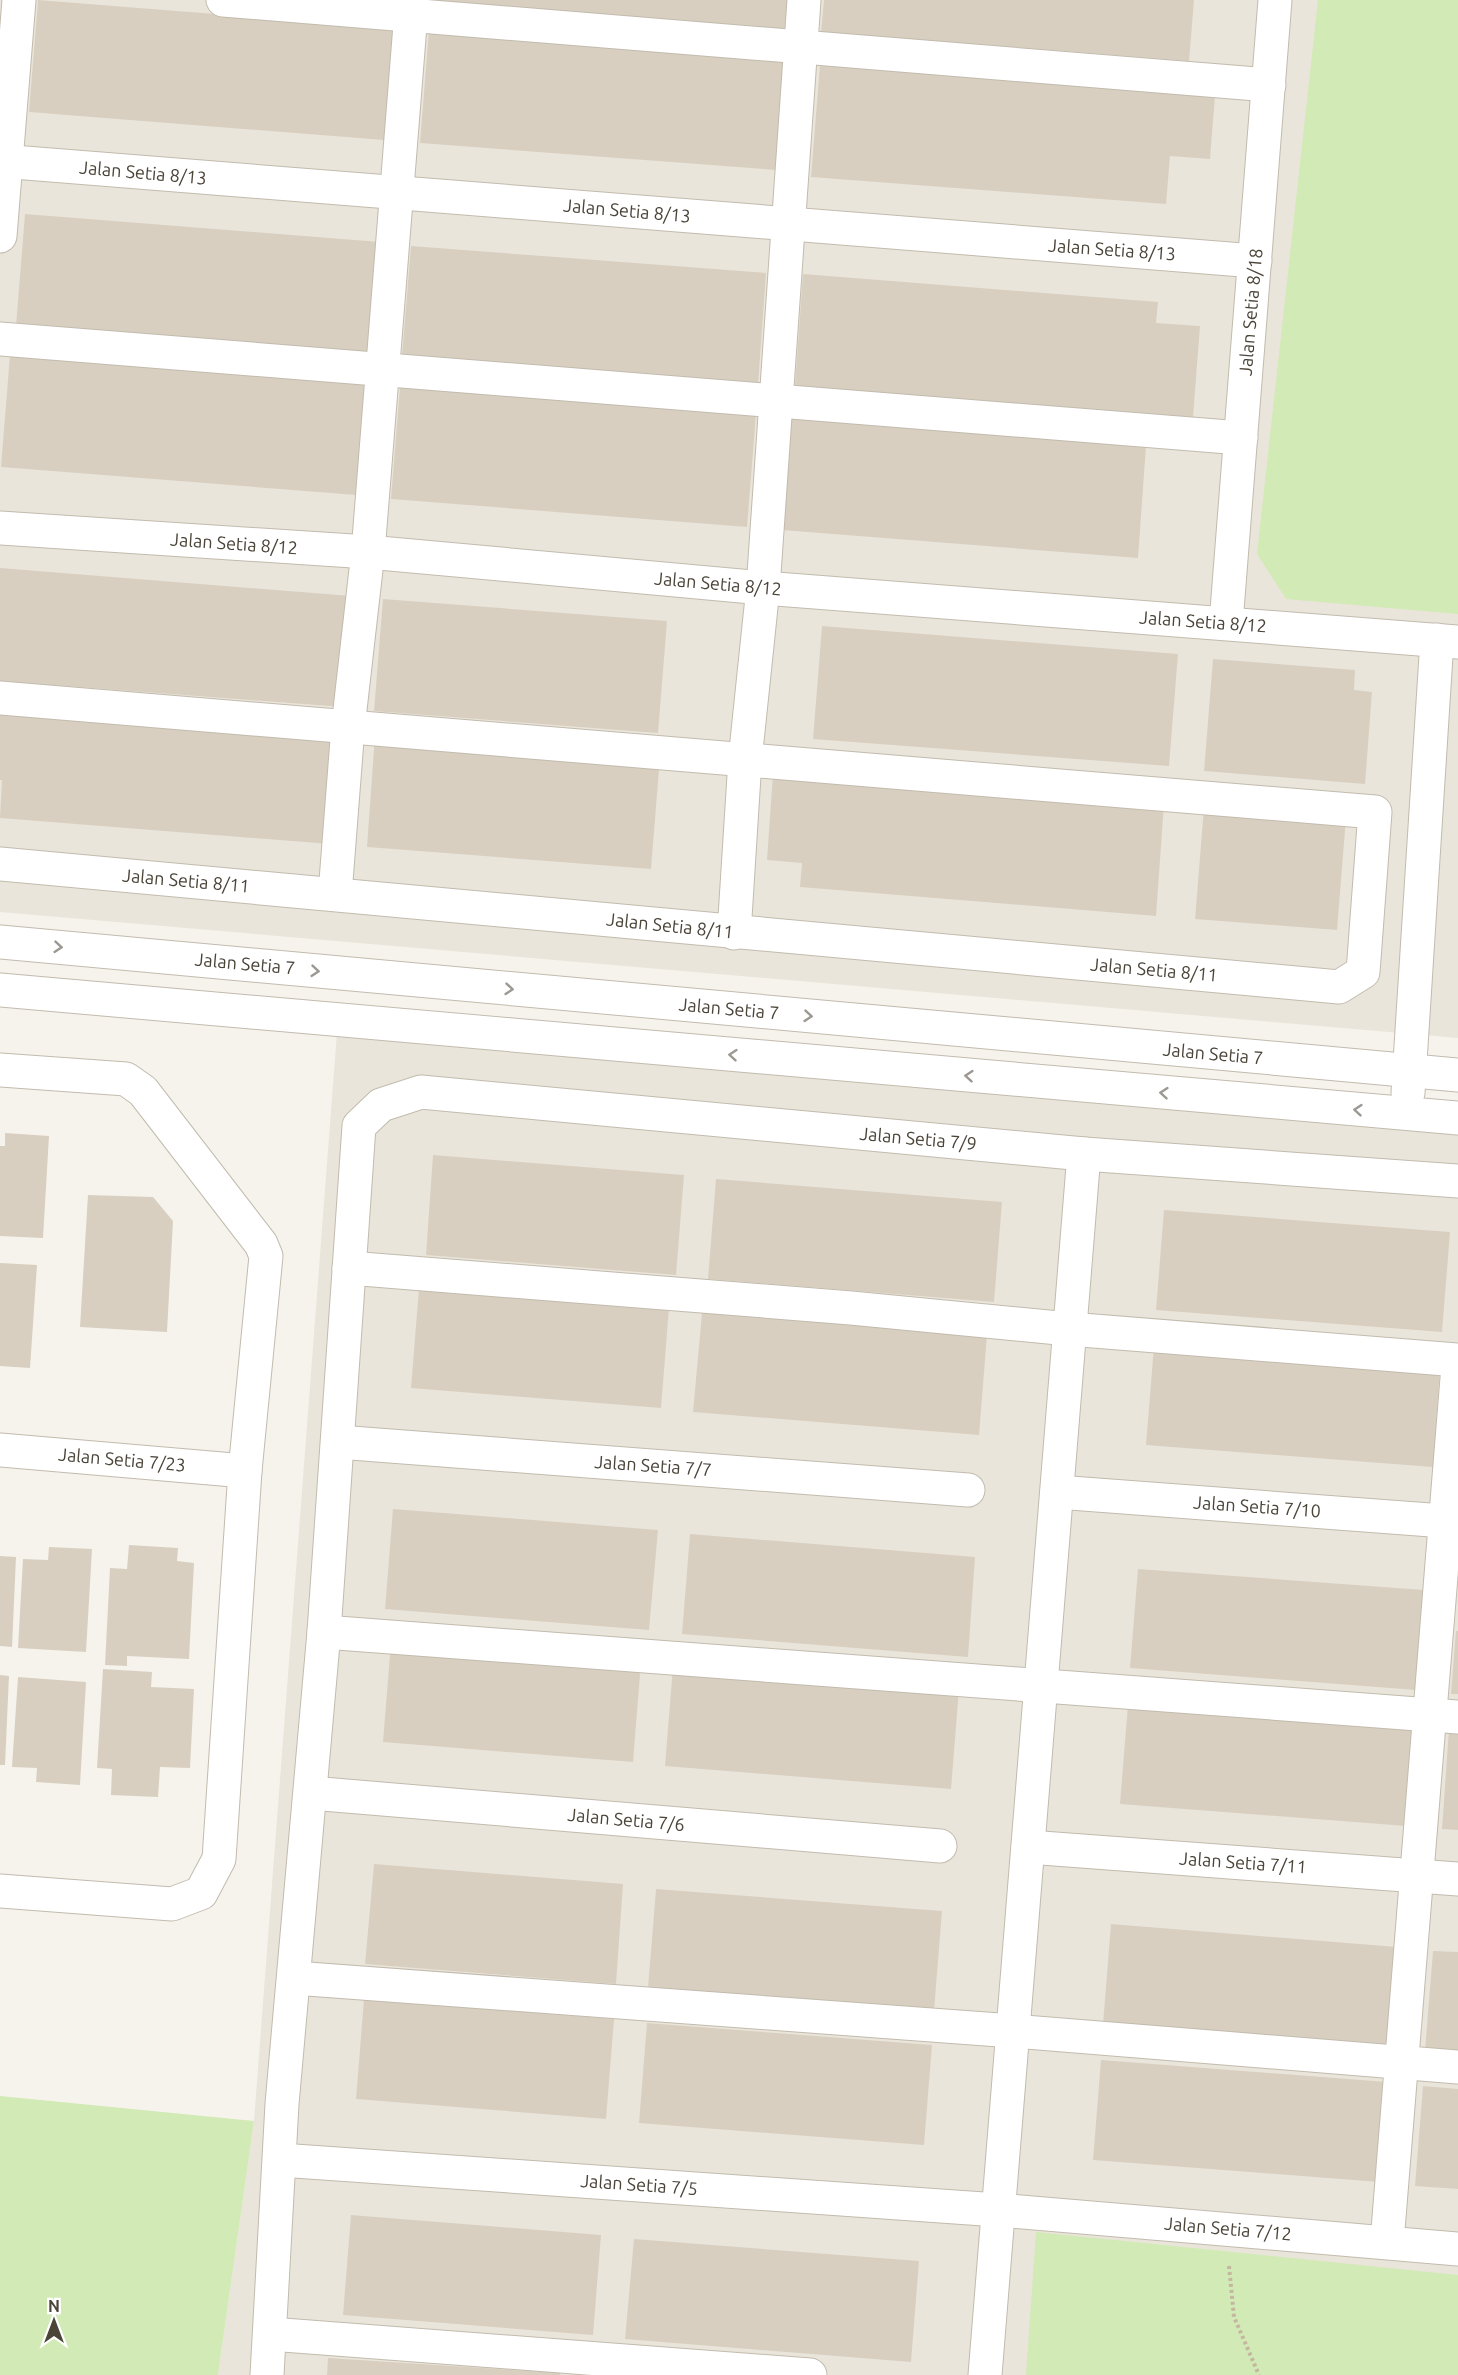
<svg xmlns="http://www.w3.org/2000/svg" width="1458" height="2375" font-family="Ubuntu,sans-serif">
	<style>
		.residential { fill: #eae5da }
		.green { fill: #d2eab5 }
		.building { fill: #d8cfc1 }
		.lines { fill: none; stroke-linecap: round; stroke-linejoin: round }
		.minor-casing { stroke: #c2bbae; stroke-width: 35 }
		.path { stroke: #c4b79f; stroke-width: 4; stroke-dasharray: 3 3; stroke-linecap: butt }
		.minor { stroke: #fff; stroke-width: 33 }
		.oneway { stroke: #9c9892 }
		.labels { text-anchor: middle; stroke-width: 6; stroke-linejoin: round; paint-order: stroke }
		.street-label { font-size: 18px; fill: #4b4439; stroke: #fff }
	</style>
	<rect width="100%" height="100%" fill="#f6f3ec"/>
	<!-- residential -->
	<g class="residential">
		<path d="M 0,0 L 1458,0 L 1458,1038 L 0,912 Z"/>
		<path d="M 337,1032 L 1458,1127 L 1458,2375 L 218,2375 L 254,2121 Z"/>
	</g>
	<!-- green -->
	<g class="green">
		<path d="M 1318,0 L 1458,0 L 1458,614 L 1286,599 L 1257,554 Z"/>
		<path d="M 0,2096 L 254,2121 L 218,2375 L 0,2375 Z"/>
		<path d="M 1036,2232 L 1458,2275 L 1458,2375 L 1026,2375 Z"/>
	</g>
	<!-- building -->
	<g class="building">
		<path d="M 38,0 L 393,28 L 384,140 L 29,112 Z"/>
		<path d="M 438,0 L 792,0 L 789,29 L 438,2 Z"/>
		<path d="M 824,0 L 1194,0 L 1189,61 L 821,32 Z"/>
		<path d="M 429,30 L 784,58 L 776,170 L 420,143 Z"/>
		<path d="M 820,65 L 1215,96 L 1210,159 L 1170,156 L 1166,204 L 811,177 Z"/>
		<path d="M 25,214 L 380,242 L 371,354 L 16,326 Z"/>
		<path d="M 411,246 L 766,273 L 758,385 L 402,357 Z"/>
		<path d="M 803,274 L 1158,302 L 1156,323 L 1200,326 L 1193,417 L 795,386 Z"/>
		<path d="M 10,355 L 365,383 L 356,495 L 1,467 Z"/>
		<path d="M 400,387 L 756,414 L 747,527 L 391,499 Z"/>
		<path d="M 791,418 L 1146,446 L 1138,558 L 782,530 Z"/>
		<path d="M 0,568 L 351,596 L 343,707 L 0,681 Z"/>
		<path d="M 383,599 L 667,621 L 658,733 L 374,711 Z"/>
		<path d="M 822,626 L 1178,654 L 1169,766 L 813,739 Z"/>
		<path d="M 1213,659 L 1355,670 L 1354,690 L 1372,692 L 1365,784 L 1204,771 Z"/>
		<path d="M 0,705 L 338,731 L 330,844 L 0,818 L 2,780 L 0,780 Z"/>
		<path d="M 375,735 L 660,757 L 651,869 L 367,847 Z"/>
		<path d="M 773,773 L 1164,804 L 1156,916 L 800,887 L 802,863 L 767,860 Z"/>
		<path d="M 1204,807 L 1346,818 L 1337,930 L 1195,919 Z"/>
		<path d="M 5,1133 L 49,1136 L 43,1238 L 0,1236 L 0,1146 L 5,1146 Z"/>
		<path d="M 433,1155 L 684,1175 L 676,1275 L 426,1255 Z"/>
		<path d="M 716,1179 L 1002,1202 L 994,1302 L 708,1279 Z"/>
		<path d="M 88,1195 L 153,1197 L 173,1221 L 167,1332 L 80,1327 Z"/>
		<path d="M 1164,1210 L 1450,1232 L 1442,1332 L 1156,1310 Z"/>
		<path d="M 0,1263 L 37,1265 L 30,1368 L 0,1366 Z"/>
		<path d="M 419,1288 L 669,1308 L 661,1408 L 411,1388 Z"/>
		<path d="M 702,1313 L 987,1335 L 979,1435 L 693,1412 Z"/>
		<path d="M 1154,1346 L 1440,1367 L 1433,1467 L 1146,1445 Z"/>
		<path d="M 393,1509 L 658,1530 L 649,1630 L 385,1609 Z"/>
		<path d="M 690,1534 L 975,1557 L 968,1657 L 682,1634 Z"/>
		<path d="M 129,1545 L 178,1548 L 177,1561 L 194,1563 L 189,1659 L 127,1656 L 127,1666 L 105,1665 L 110,1568 L 127,1569 Z"/>
		<path d="M 49,1547 L 92,1549 L 86,1652 L 18,1648 L 23,1559 L 48,1560 Z"/>
		<path d="M 0,1556 L 16,1557 L 12,1647 L 0,1646 Z"/>
		<path d="M 1138,1569 L 1424,1590 L 1416,1690 L 1130,1668 Z"/>
		<path d="M 1456,1631 L 1458,1631 L 1458,1694 L 1451,1694 Z"/>
		<path d="M 391,1642 L 641,1662 L 633,1762 L 383,1742 Z"/>
		<path d="M 673,1666 L 959,1689 L 951,1789 L 665,1766 Z"/>
		<path d="M 103,1669 L 152,1672 L 151,1687 L 194,1689 L 190,1768 L 160,1767 L 158,1797 L 111,1795 L 112,1769 L 97,1768 Z"/>
		<path d="M 0,1675 L 9,1676 L 5,1765 L 0,1765 Z"/>
		<path d="M 18,1677 L 86,1682 L 80,1785 L 36,1782 L 37,1768 L 12,1767 Z"/>
		<path d="M 1128,1704 L 1414,1726 L 1406,1826 L 1120,1804 Z"/>
		<path d="M 1449,1729 L 1458,1730 L 1458,1830 L 1442,1829 Z"/>
		<path d="M 374,1864 L 623,1884 L 616,1984 L 365,1964 Z"/>
		<path d="M 656,1889 L 942,1911 L 934,2011 L 648,1988 Z"/>
		<path d="M 1111,1924 L 1397,1947 L 1389,2047 L 1103,2024 Z"/>
		<path d="M 1433,1951 L 1458,1952 L 1458,2053 L 1425,2051 Z"/>
		<path d="M 364,1999 L 614,2019 L 606,2119 L 356,2099 Z"/>
		<path d="M 647,2023 L 932,2045 L 924,2145 L 639,2123 Z"/>
		<path d="M 1101,2060 L 1387,2082 L 1379,2182 L 1093,2160 Z"/>
		<path d="M 1423,2086 L 1458,2089 L 1458,2189 L 1415,2186 Z"/>
		<path d="M 351,2215 L 601,2235 L 593,2335 L 343,2315 Z"/>
		<path d="M 634,2239 L 919,2261 L 911,2362 L 625,2339 Z"/>
		<path d="M 328,2358 L 560,2373 L 560,2375 L 327,2375 Z"/>
	</g>
	<g class="lines">
		<!-- minor casing -->
		<g class="minor-casing">
			<g id="minor">
				<path d="M 223,0 L 1269,85"/>
				<path d="M 0,161 L 1255,261"/>
				<path d="M 0,236 L 19,0"/>
				<path d="M 0,339 L 1241,438"/>
				<path d="M 0,528 L 368,552 L 763,588 L 1458,642"/>
				<path d="M 1226,623 L 1275,0"/>
				<path d="M 0,698 L 1375,812 L 1363,972 L 1339,987 L 0,864"/>
				<path d="M 335,894 L 348,727 L 368,552 L 412,0"/>
				<path d="M 734,933 L 745,760 L 763,588 L 804,0"/>
				<path d="M 0,942 L 1458,1075"/>
				<path d="M 0,990 L 1458,1118"/>
				<path d="M 0,1070 L 126,1079 L 143,1091 L 261,1244 L 266,1256 L 245,1471 L 219,1859 L 201,1893 L 172,1904 L 0,1891"/>
				<path d="M 1408,1093 L 1437,640"/>
				<path d="M 349,1268 L 851,1308 L 1069,1329 L 1458,1360"/>
				<path d="M 338,1442 L 968,1490"/>
				<path d="M 0,1450 L 245,1471"/>
				<path d="M 1057,1492 L 1458,1522"/>
				<path d="M 324,1632 L 1458,1717"/>
				<path d="M 311,1793 L 940,1846"/>
				<path d="M 1028,1847 L 1458,1879"/>
				<path d="M 294,1978 L 1013,2031 L 1458,2067"/>
				<path d="M 280,2160 L 998,2210 L 1458,2249"/>
				<path d="M 1387,2242 L 1458,1366"/>
				<path d="M 270,2334 L 810,2375"/>
				<path d="M 267,2375 L 282,2104 L 324,1632 L 359,1126 L 381,1105 L 421,1092 L 1084,1154 L 1458,1181"/>
				<path d="M 985,2375 L 1084,1154"/>
			</g>
		</g>
		<!-- path -->
		<path class="path" d="M 1229,2266 L 1234,2317 L 1259,2375"/>
		<!-- minor -->
		<use href="#minor" class="minor"/>
	</g>
	<!-- one-way arrows -->
	<defs><path id="oneway-chevron" d="M-2-3.5L2.5 0L-2 3.5" fill="none" stroke-width="1.6" stroke-linecap="round" stroke-linejoin="round" transform="scale(1.5)"/></defs>
	<g class="oneway">
		<use href="#oneway-chevron" transform="translate(58 947) rotate(5)"/>
		<use href="#oneway-chevron" transform="translate(315 971) rotate(5)"/>
		<use href="#oneway-chevron" transform="translate(509 989) rotate(5)"/>
		<use href="#oneway-chevron" transform="translate(808 1016) rotate(5)"/>
		<use href="#oneway-chevron" transform="translate(733 1055) rotate(-175)"/>
		<use href="#oneway-chevron" transform="translate(969 1076) rotate(-175)"/>
		<use href="#oneway-chevron" transform="translate(1164 1093) rotate(-175)"/>
		<use href="#oneway-chevron" transform="translate(1358 1110) rotate(-175)"/>
	</g>
	<g class="labels">
		<!-- street labels -->
		<g class="street-label">
			<text transform="translate(143 173) rotate(5)" y="6">Jalan Setia 8/13</text>
			<text transform="translate(627 211) rotate(5)" y="6">Jalan Setia 8/13</text>
			<text transform="translate(1112 250) rotate(4)" y="6">Jalan Setia 8/13</text>
			<text transform="translate(1251 312) rotate(-85)" y="6">Jalan Setia 8/18</text>
			<text transform="translate(234 544) rotate(4)" y="6">Jalan Setia 8/12</text>
			<text transform="translate(718 584) rotate(5)" y="6">Jalan Setia 8/12</text>
			<text transform="translate(1203 622) rotate(4)" y="6">Jalan Setia 8/12</text>
			<text transform="translate(186 881) rotate(5)" y="6">Jalan Setia 8/11</text>
			<text transform="translate(670 926) rotate(6)" y="6">Jalan Setia 8/11</text>
			<text transform="translate(245 964) rotate(5)" y="6">Jalan Setia 7</text>
			<text transform="translate(1154 970) rotate(5)" y="6">Jalan Setia 8/11</text>
			<text transform="translate(729 1009) rotate(5)" y="6">Jalan Setia 7</text>
			<text transform="translate(1213 1054) rotate(5)" y="6">Jalan Setia 7</text>
			<text transform="translate(918 1139) rotate(5)" y="6">Jalan Setia 7/9</text>
			<text transform="translate(122 1460) rotate(5)" y="6">Jalan Setia 7/23</text>
			<text transform="translate(653 1466) rotate(4)" y="6">Jalan Setia 7/7</text>
			<text transform="translate(1257 1507) rotate(4)" y="6">Jalan Setia 7/10</text>
			<text transform="translate(626 1820) rotate(5)" y="6">Jalan Setia 7/6</text>
			<text transform="translate(1243 1863) rotate(4)" y="6">Jalan Setia 7/11</text>
			<text transform="translate(639 2185) rotate(4)" y="6">Jalan Setia 7/5</text>
			<text transform="translate(1228 2229) rotate(5)" y="6">Jalan Setia 7/12</text>
		</g>
	</g>
	<!-- north arrow -->
	<g transform="translate(54 2321)" stroke="#ffffff" stroke-width="4.5" paint-order="stroke">
	<path d="M0-4.5L10 22L0 15L-10 22Z" fill="#4b4439"/>
	<text y="-9" font-size="16" font-weight="bold" text-anchor="middle" fill="#4b4439">N</text>
	</g>
</svg>
